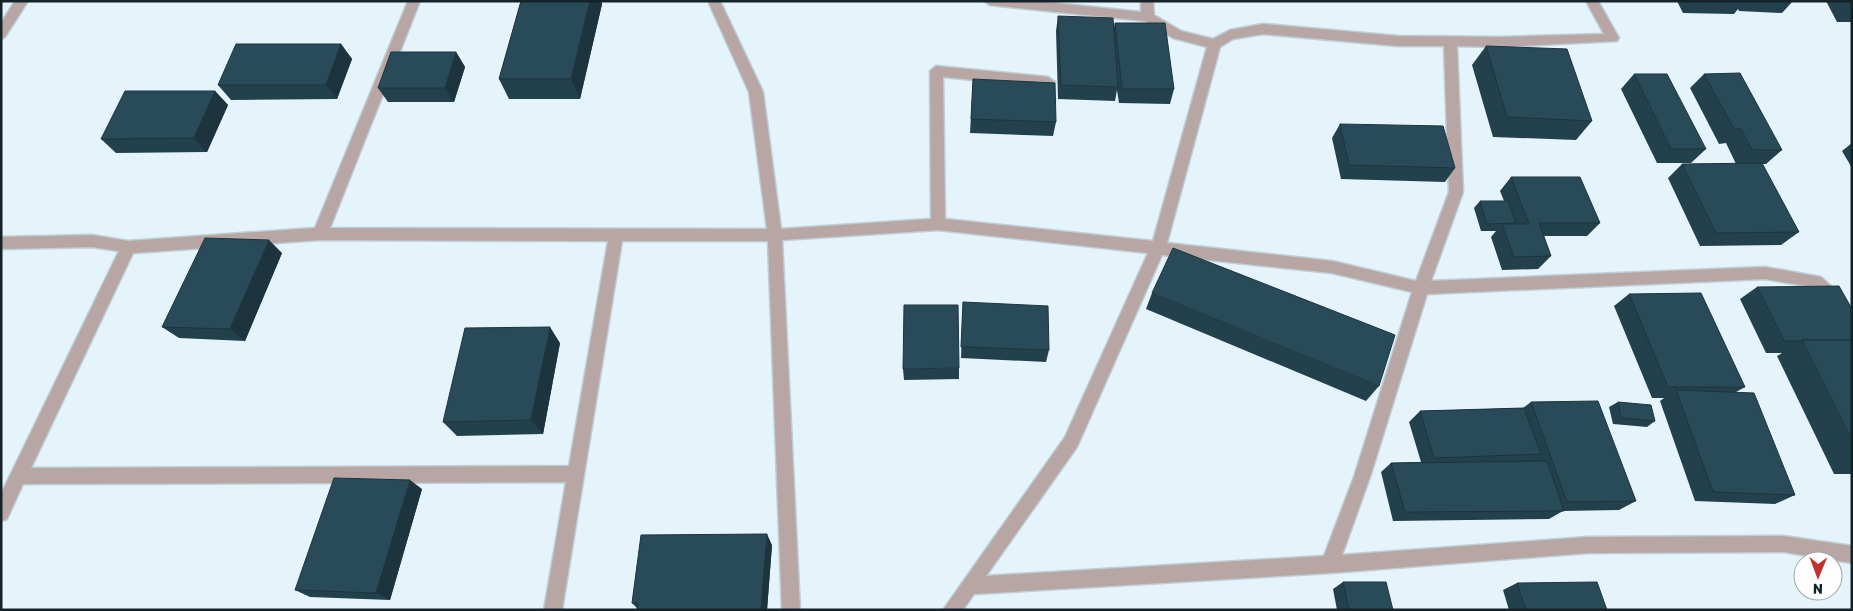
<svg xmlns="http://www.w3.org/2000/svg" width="1853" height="611" font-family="Rubik,sans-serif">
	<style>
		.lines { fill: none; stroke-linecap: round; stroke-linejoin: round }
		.minor-casing { stroke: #bfced5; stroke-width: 3 }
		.minor { fill: #b7a6a4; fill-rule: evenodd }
		.wall { fill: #23404d }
		.shaded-wall { fill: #1d343e }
		.building { fill: #294b59; stroke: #1d343e }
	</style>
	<rect width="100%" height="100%" fill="#e5f4fb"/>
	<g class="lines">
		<!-- minor casing -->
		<g class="minor-casing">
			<g id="minor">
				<path d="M 15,1 L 28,1 L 5,37 L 1,39 L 1,23 Z"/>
				<path d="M 408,1 L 420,1 L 330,228 L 767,229 L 749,92 L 708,1 L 720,1 L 763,92 L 781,229 L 931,219 L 930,71 L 936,66 L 1048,77 L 1055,82 L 1048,87 L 943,77 L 945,219 L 1153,241 L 1207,47 L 1173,38 L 1145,21 L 990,5 L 984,1 L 1036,1 L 1141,12 L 1141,1 L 1153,1 L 1154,15 L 1181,31 L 1213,39 L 1230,30 L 1263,24 L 1398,36 L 1500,37 L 1604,34 L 1586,1 L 1598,1 L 1619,38 L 1617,41 L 1500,47 L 1457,46 L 1463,192 L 1431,281 L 1765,267 L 1821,277 L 1842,296 L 1852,313 L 1852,334 L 1847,332 L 1832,306 L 1812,287 L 1765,279 L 1427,294 L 1370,477 L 1342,555 L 1588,537 L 1784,536 L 1852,546 L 1852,563 L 1784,552 L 1588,553 L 1330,573 L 974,594 L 963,610 L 943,610 L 1065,437 L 1148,253 L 938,230 L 782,240 L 800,610 L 782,610 L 768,241 L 622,241 L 562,610 L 544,610 L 566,482 L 23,484 L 7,519 L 1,521 L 1,494 L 119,251 L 92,247 L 1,249 L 1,237 L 92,235 L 128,241 L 315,228 ZM 1263,34 L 1398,46 L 1444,46 L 1449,192 L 1416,281 L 1332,261 L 1167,243 L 1220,47 L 1233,39 ZM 320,240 L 608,241 L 569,466 L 31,468 L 133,253 ZM 1162,255 L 1332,273 L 1412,292 L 1354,477 L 1324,556 L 986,576 L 1077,447 Z"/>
			</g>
		</g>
		<!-- minor -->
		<use href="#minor" class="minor"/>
	</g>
	<!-- wall -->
	<g class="wall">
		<path d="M 521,1 L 601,1 L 602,4 L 580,99 L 509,99 L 499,79 Z"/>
		<path d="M 1677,1 L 1793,1 L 1782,13 L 1739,11 L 1738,9 L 1734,14 L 1683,13 Z"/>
		<path d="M 1826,1 L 1852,1 L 1852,22 L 1837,22 Z"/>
		<path d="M 1058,16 L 1114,27 L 1115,23 L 1174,89 L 1170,104 L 1119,103 L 1117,90 L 1115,101 L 1058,99 L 1056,31 Z"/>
		<path d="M 341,44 L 352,59 L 337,99 L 231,100 L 218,85 Z"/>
		<path d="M 1486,46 L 1592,121 L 1576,140 L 1493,137 L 1472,65 Z"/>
		<path d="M 456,52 L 465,67 L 454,102 L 388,102 L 378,88 Z"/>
		<path d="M 1634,74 L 1706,149 L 1691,163 L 1657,163 L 1621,89 Z"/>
		<path d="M 1704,74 L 1782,150 L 1766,164 L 1762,164 L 1799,232 L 1781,245 L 1700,246 L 1668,178 L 1682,164 L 1736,164 L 1726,143 L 1719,144 L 1690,88 Z"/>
		<path d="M 973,79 L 1056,122 L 1053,136 L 970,133 Z"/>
		<path d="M 215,91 L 228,105 L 207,152 L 116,153 L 101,139 Z"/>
		<path d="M 1340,124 L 1455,168 L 1445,182 L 1341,179 L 1332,138 Z"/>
		<path d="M 1852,143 L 1852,168 L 1842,151 Z"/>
		<path d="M 1511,177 L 1600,223 L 1587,236 L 1544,236 L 1551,256 L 1538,269 L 1502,270 L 1491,237 L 1496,231 L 1481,231 L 1474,208 L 1480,201 L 1504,201 L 1500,191 Z"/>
		<path d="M 282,253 L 245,341 L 179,338 L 162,327 Z"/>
		<path d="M 1757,287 L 1852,309 L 1852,474 L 1834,474 L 1777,356 L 1782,353 L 1766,353 L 1740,299 Z"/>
		<path d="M 1152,293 L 1379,386 L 1366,401 L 1146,309 Z"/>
		<path d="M 1629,294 L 1745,387 L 1736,392 L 1795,495 L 1775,504 L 1695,501 L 1660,401 L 1664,398 L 1652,398 L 1614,306 Z"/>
		<path d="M 963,302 L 1049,350 L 1046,362 L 961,358 Z"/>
		<path d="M 560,343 L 543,434 L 457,436 L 443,422 Z"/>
		<path d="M 959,368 L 959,379 L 904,380 L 903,369 Z"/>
		<path d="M 1531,402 L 1636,501 L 1619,510 L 1563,511 L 1549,519 L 1393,521 L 1381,472 L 1391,463 L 1421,462 L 1409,422 L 1420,411 L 1523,408 Z"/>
		<path d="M 1618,402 L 1655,421 L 1647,427 L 1613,424 L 1609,407 Z"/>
		<path d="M 422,489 L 390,600 L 310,597 L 295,590 Z"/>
		<path d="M 772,545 L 767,610 L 637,610 L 637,608 L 632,603 Z"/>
		<path d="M 1343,582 L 1393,610 L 1337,610 L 1333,589 Z"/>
		<path d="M 1517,583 L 1607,610 L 1509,610 L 1503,590 Z"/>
	</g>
	<!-- shaded-wall -->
	<g class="shaded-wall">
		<path d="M 590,1 L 601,1 L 602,4 L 580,99 L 571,79 Z"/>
		<path d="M 341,44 L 352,59 L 337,99 L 326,85 Z"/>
		<path d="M 456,52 L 465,67 L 454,102 L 445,88 Z"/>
		<path d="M 215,91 L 228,105 L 207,152 L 194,138 Z"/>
		<path d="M 269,240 L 282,253 L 245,341 L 230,329 Z"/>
		<path d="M 550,327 L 560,343 L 543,434 L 531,420 Z"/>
		<path d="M 410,480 L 422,489 L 390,600 L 376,593 Z"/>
		<path d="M 767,534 L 772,545 L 767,610 L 761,610 Z"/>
	</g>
	<!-- building -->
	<g class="building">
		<path d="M 521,1 L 590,1 L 571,79 L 499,79 Z"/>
		<path d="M 1058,16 L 1113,18 L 1118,87 L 1061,85 Z"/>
		<path d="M 1115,23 L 1165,23 L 1174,89 L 1122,89 Z"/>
		<path d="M 236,44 L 341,44 L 326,85 L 218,85 Z"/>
		<path d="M 1486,46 L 1567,49 L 1592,121 L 1507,117 Z"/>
		<path d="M 391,52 L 456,52 L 445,88 L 378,88 Z"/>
		<path d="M 1740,73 L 1782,150 L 1752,150 L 1741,129 L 1734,129 L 1704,74 Z"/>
		<path d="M 1634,74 L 1667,74 L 1706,149 L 1671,149 Z"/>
		<path d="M 973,79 L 1055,83 L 1056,122 L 971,119 Z"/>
		<path d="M 125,91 L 215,91 L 194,138 L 101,139 Z"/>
		<path d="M 1340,124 L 1443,126 L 1455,168 L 1349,165 Z"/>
		<path d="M 1762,163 L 1799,232 L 1716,233 L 1682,164 Z"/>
		<path d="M 1511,177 L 1580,177 L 1600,223 L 1539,223 L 1551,256 L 1514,257 L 1502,224 L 1529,224 Z"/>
		<path d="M 1480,201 L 1508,201 L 1516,223 L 1487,224 Z"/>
		<path d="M 205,238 L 269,240 L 230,329 L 162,327 Z"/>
		<path d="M 1173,248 L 1395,335 L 1379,386 L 1152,293 Z"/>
		<path d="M 1839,286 L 1852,309 L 1852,340 L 1802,340 L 1800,341 L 1784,341 L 1757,287 Z"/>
		<path d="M 1701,293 L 1745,387 L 1668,387 L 1629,294 Z"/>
		<path d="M 963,302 L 1048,306 L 1049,350 L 961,347 Z"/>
		<path d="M 904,305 L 958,305 L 959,368 L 903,369 Z"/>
		<path d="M 550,327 L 531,420 L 443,422 L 465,328 Z"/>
		<path d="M 1802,340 L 1852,340 L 1852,440 Z"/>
		<path d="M 1676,390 L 1754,393 L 1795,495 L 1713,492 Z"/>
		<path d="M 1598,401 L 1636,501 L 1567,502 L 1531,402 Z"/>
		<path d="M 1618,402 L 1651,405 L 1655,421 L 1621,418 Z"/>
		<path d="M 1524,408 L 1541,454 L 1434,458 L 1420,411 Z"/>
		<path d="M 1547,461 L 1564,511 L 1405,512 L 1391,463 Z"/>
		<path d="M 334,478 L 410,480 L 376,593 L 295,590 Z"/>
		<path d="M 767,534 L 761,610 L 637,610 L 638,603 L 632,603 L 641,535 Z"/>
		<path d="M 1343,582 L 1386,582 L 1393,610 L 1349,610 Z"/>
		<path d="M 1597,582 L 1607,610 L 1526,610 L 1517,583 Z"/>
	</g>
	<!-- border -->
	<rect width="1853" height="611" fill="none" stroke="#142329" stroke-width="5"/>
	<!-- north arrow -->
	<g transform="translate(1818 576) rotate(181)"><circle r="24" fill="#fefefe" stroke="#a0a6a9"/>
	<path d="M0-4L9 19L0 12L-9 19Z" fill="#c0322d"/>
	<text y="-8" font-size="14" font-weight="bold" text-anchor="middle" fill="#142329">N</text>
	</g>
</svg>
